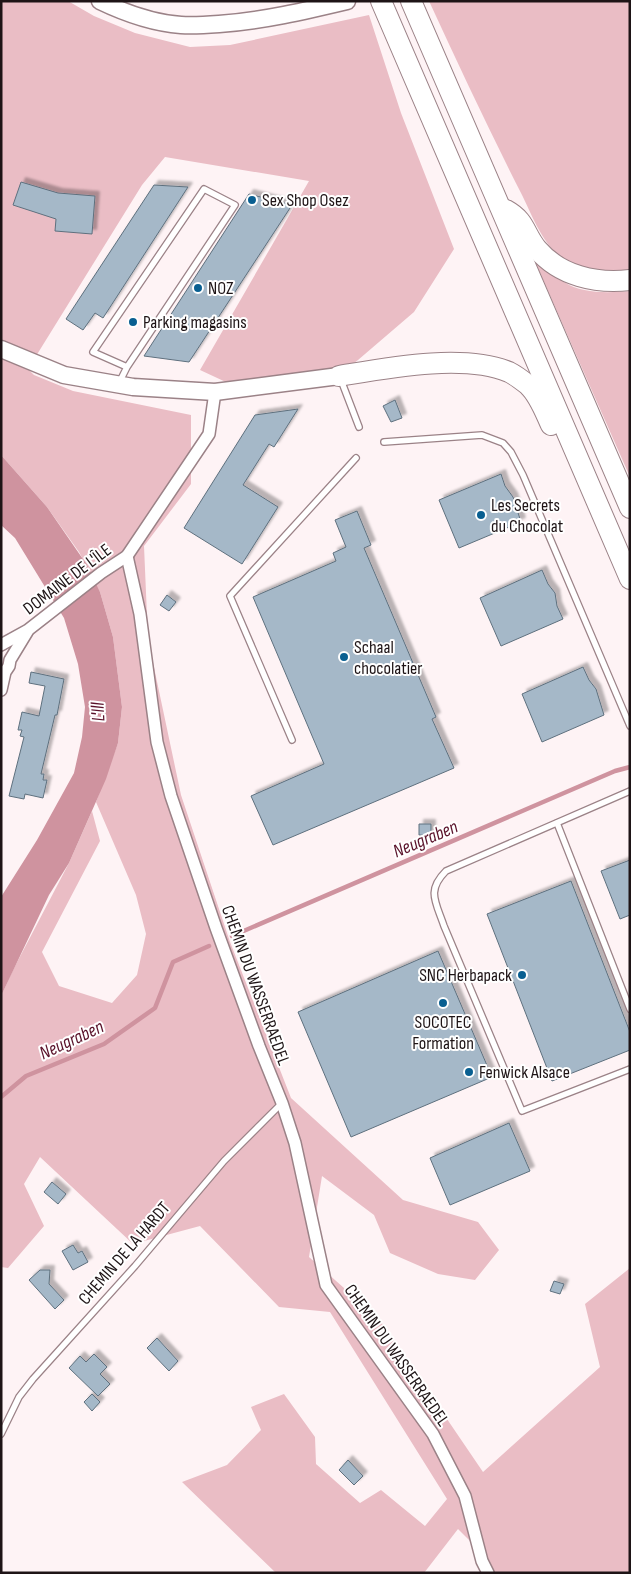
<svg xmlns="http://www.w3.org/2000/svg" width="631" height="1574" font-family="'Sofia Sans Condensed',sans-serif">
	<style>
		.green { fill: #eabdc5 }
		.water { fill: #cf939f }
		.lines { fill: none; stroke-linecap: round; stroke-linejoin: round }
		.stream { stroke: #cf939f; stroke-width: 4.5 }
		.building { fill: #a5b8c8; stroke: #5e707e; filter: url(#shadow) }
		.lane-casing { stroke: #9b8287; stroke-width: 8 }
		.street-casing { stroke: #9b8287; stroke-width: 14 }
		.secondary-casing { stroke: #9b8287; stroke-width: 19 }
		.highway-casing { stroke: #9b8287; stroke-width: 22 }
		.lane { stroke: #fff; stroke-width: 5.5 }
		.street { stroke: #fff; stroke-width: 11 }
		.secondary { stroke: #fff; stroke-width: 16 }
		.highway { stroke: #fff; stroke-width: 20 }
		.poi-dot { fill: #095f91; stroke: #fff; stroke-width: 2 }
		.labels { text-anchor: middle; stroke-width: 4; stroke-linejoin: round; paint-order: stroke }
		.poi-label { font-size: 18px; fill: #1e1416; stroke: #fff; text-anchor: start }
		.street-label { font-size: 18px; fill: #1e1416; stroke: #fff }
		.water-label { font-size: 19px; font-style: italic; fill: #5a122a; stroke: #fff }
	</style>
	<defs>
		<filter id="shadow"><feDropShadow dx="4.5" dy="-4.5" stdDeviation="1" flood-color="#0004"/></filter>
	</defs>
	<rect width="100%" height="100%" fill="#fef3f5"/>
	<!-- green -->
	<g class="green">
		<path d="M 1,1 L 68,1 L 94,16 L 135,33 L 190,47 L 230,45 L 369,15 L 401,113 L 454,249 L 414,312 L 358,360 L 332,380 L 243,390 L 200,370 L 309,181 L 165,157 L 142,185 L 28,369 L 34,375 L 73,391 L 191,415 L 191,484 L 144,546 L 148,639 L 181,795 L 230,942 L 291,1098 L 403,1200 L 478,1222 L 499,1250 L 475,1280 L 438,1274 L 390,1253 L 374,1215 L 322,1176 L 309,1257 L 379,1319 L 483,1472 L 600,1367 L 585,1304 L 630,1268 L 630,1573 L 494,1573 L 489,1560 L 458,1529 L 424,1573 L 276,1573 L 182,1482 L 227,1465 L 261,1430 L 251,1407 L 284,1394 L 315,1437 L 316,1464 L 360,1503 L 381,1490 L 425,1526 L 447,1499 L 330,1312 L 279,1307 L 200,1226 L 133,1244 L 40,1157 L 24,1184 L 44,1226 L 8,1268 L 1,1267 L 1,996 L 13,970 L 69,863 L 92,811 L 100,841 L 42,952 L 59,986 L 112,1003 L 137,975 L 146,934 L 136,895 L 96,802 L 118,743 L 122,707 L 113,637 L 100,592 L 79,552 L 47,507 L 1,455 Z"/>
		<path d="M 429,1 L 630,1 L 630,270 C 607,276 576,271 558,255 C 541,240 531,213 521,193 C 489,130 459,66 429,1 Z"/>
		<path d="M 533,257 C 543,265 553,275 564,282 C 582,294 609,293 630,291 L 630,477 Z"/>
	</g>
	<!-- water -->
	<path class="water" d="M 1,455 L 47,507 L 87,565 L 100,592 L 113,637 L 122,707 L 118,743 L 106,779 L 69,863 L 49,895 L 1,996 L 1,897 L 37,840 L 74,773 L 82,737 L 85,707 L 78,664 L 64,618 L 15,538 L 1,525 Z"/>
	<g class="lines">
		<!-- stream -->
		<g class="stream">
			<path d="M 232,936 L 615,771 L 630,767"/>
			<path d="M 1,1097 L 26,1076 L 104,1044 L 155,1008 L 173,962 L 209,946"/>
		</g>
	</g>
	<!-- building -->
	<g class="building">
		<path d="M 21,182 L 58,193 L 95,196 L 92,234 L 55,231 L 56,219 L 13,205 Z"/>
		<path d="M 154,185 L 188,187 L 103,318 L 95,313 L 83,330 L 66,319 Z"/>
		<path d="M 249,194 L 292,205 L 189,362 L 144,356 Z"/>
		<path d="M 395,400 L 402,418 L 391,422 L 383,406 Z"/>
		<path d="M 298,409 L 274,447 L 269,444 L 243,485 L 278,507 L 242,564 L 184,528 L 255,415 Z"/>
		<path d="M 501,474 L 505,486 L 513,497 L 521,522 L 459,548 L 439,500 Z"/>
		<path d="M 357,511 L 371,545 L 364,548 L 436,717 L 432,719 L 454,768 L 273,845 L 251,796 L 324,764 L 253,597 L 336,561 L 333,553 L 346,547 L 335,520 Z"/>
		<path d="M 542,570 L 548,584 L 555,593 L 557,606 L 563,619 L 501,646 L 480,598 Z"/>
		<path d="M 167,595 L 176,602 L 169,611 L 160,605 Z"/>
		<path d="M 583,667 L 589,680 L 596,689 L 604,715 L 542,742 L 522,694 Z"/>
		<path d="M 31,672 L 64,679 L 57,715 L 55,715 L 41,774 L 44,774 L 43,780 L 47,780 L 43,798 L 25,794 L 24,799 L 9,796 L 24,737 L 20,736 L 22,730 L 18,730 L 22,712 L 39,716 L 45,686 L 29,683 Z"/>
		<path d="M 419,824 L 431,824 L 431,836 L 419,835 Z"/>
		<path d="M 630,860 L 630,915 L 620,919 L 601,871 Z"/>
		<path d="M 571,881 L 630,1032 L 630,1050 L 552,1081 L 487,914 Z"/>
		<path d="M 438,951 L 492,1077 L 351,1137 L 298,1012 Z"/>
		<path d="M 509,1123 L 530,1171 L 450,1205 L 430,1158 Z"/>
		<path d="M 52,1182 L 66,1194 L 58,1204 L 44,1192 Z"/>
		<path d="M 73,1245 L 78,1253 L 82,1251 L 88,1262 L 73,1270 L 62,1251 Z"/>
		<path d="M 40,1270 L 50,1270 L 49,1284 L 64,1300 L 55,1309 L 29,1280 Z"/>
		<path d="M 554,1281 L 564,1284 L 560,1294 L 550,1291 Z"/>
		<path d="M 157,1338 L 178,1361 L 169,1371 L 147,1348 Z"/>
		<path d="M 94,1354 L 107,1367 L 100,1374 L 110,1384 L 98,1396 L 69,1368 L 80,1356 L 86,1362 Z"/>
		<path d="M 92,1394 L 100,1402 L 92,1411 L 84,1402 Z"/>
		<path d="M 348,1460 L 363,1476 L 354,1485 L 339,1470 Z"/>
	</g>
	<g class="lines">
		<!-- lane casing -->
		<g class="lane-casing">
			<g id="lane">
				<path d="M 341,380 L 359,427"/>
				<path d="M 119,383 L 127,367 L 93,352 L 204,189 L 235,205 L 127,367"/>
				<path d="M 384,442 L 482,435 L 503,443 L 511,452 L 523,475 L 630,726"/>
				<path d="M 292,740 L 230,596 L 356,458"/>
				<path d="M 630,791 L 446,871 C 426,891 436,902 444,926 L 522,1111 L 630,1069"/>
				<path d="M 557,823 L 630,1009"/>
				<path d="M 1,1434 L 19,1397 L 33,1379 L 135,1266 L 224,1161 L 282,1103"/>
			</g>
		</g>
		<!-- street casing -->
		<g class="street-casing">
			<g id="street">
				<path d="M 127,556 L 140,614 L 157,742 L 171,796 L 216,928 L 259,1046 L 282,1103 L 295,1143 L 326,1285 L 433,1434 L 465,1496 L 482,1561 L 488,1573"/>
				<path d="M 1,645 L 28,630 L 101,573 L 127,556 L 209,434 L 215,392"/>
				<path d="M 1,690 L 5,672 L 9,666 L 10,660 L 27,632"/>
			</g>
		</g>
		<!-- secondary casing -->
		<g class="secondary-casing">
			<g id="secondary">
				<path d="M 100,1 C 125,13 153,23 181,25 C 193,26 206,25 219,24 C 262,21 305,11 347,1"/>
				<path d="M 1,349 L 64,375 L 133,387 L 215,392 L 339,376"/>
			</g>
		</g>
		<!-- highway casing -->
		<g class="highway-casing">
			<g id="highway">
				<path d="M 381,1 L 630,579"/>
				<path d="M 411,1 L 630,508"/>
				<path d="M 506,210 C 526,221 524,233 537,249 C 560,276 596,284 630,280"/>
				<path d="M 339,376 C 387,368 463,353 509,372 C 515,375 523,381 528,385 C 539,395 545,412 551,425"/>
			</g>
		</g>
		<!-- lane -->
		<use href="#lane" class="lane"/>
		<!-- street -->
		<use href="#street" class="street"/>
		<!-- secondary -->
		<use href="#secondary" class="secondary"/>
		<!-- highway -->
		<use href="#highway" class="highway"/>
	</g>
	<!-- markers -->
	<g class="poi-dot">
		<circle cx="252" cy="200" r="5"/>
		<circle cx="198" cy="288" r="5"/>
		<circle cx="133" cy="322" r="5"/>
		<circle cx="481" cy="515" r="5"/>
		<circle cx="344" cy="657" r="5"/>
		<circle cx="522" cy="975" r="5"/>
		<circle cx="443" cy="1003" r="5"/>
		<circle cx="469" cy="1072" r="5"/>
	</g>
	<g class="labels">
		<!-- poi labels -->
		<g class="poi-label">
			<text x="262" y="206">Sex Shop Osez</text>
			<text x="208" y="294">NOZ</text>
			<text x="143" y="328">Parking magasins</text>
			<text x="491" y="511">Les Secrets<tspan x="491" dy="21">du Chocolat</tspan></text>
			<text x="354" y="653">Schaal<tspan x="354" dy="21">chocolatier</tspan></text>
			<text x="512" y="981" text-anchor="end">SNC Herbapack</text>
			<text x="443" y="1028" text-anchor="middle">SOCOTEC<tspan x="443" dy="21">Formation</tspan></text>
			<text x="479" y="1078">Fenwick Alsace</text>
		</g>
		<!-- street labels -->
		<g class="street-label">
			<text transform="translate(67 579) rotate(-37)" y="6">DOMAINE DE L'ÎLE</text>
			<text transform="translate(256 985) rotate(70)" y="6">CHEMIN DU WASSERRAEDEL</text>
			<text transform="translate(124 1253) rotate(-49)" y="6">CHEMIN DE LA HARDT</text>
			<text transform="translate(397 1355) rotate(55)" y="6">CHEMIN DU WASSERRAEDEL</text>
		</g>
		<!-- water labels -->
		<g class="water-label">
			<text transform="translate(97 712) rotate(-93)" y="7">L'Ill</text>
			<text transform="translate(425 838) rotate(-23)" y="7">Neugraben</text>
			<text transform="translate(71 1039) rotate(-25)" y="7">Neugraben</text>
		</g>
	</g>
	<!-- border -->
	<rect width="631" height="1574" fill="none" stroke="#1e1416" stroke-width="5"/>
</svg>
